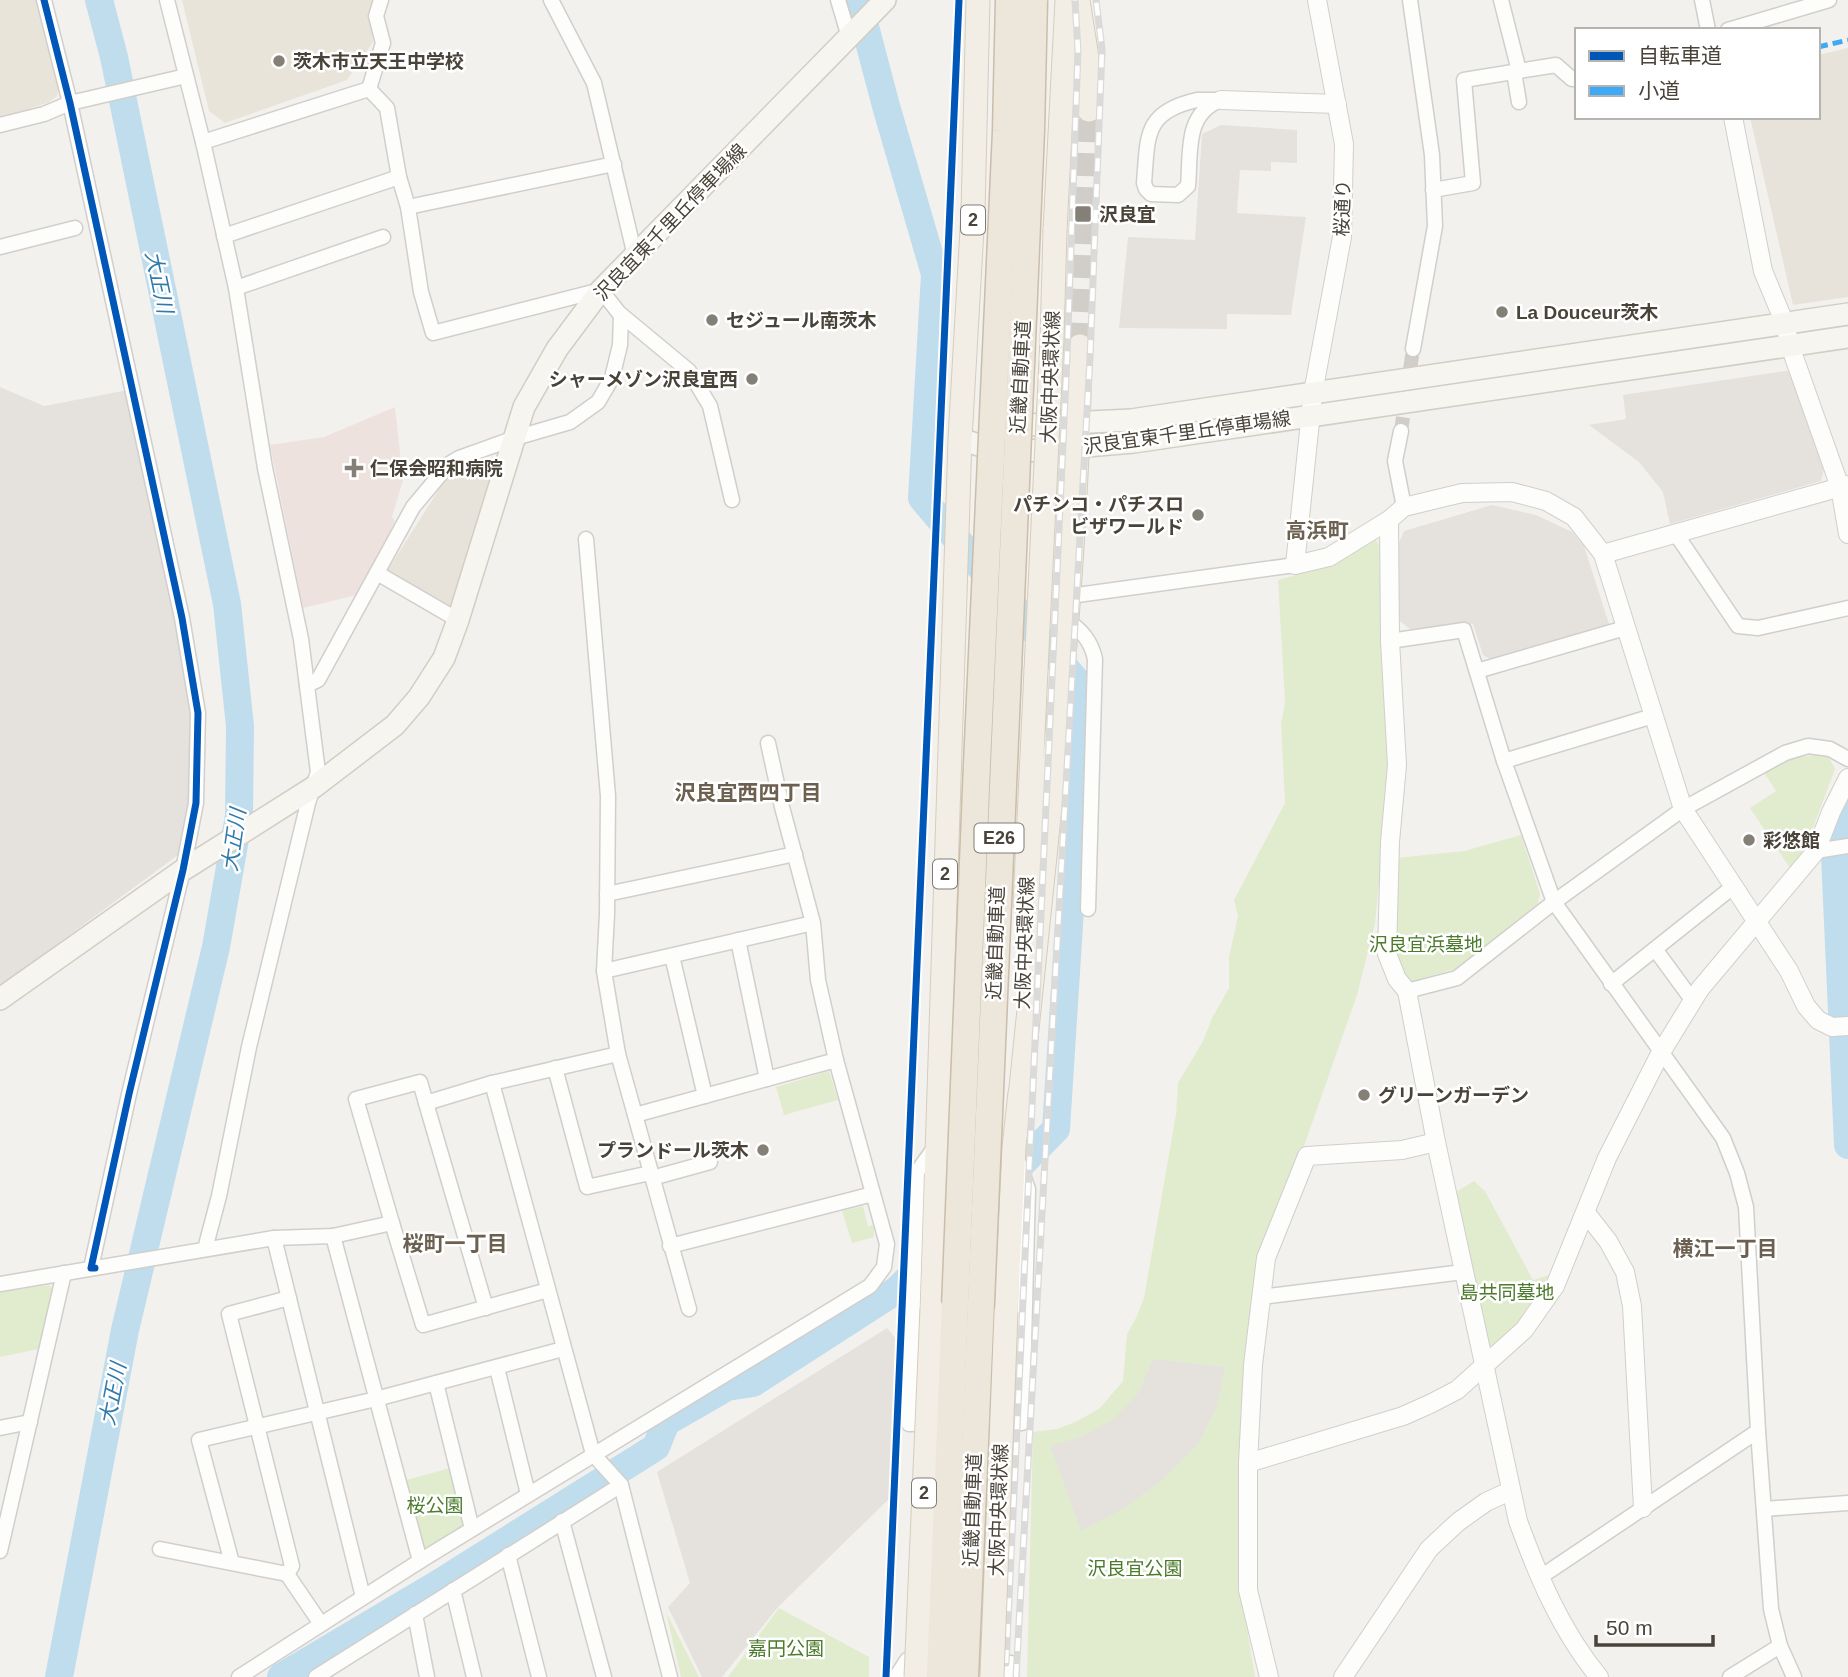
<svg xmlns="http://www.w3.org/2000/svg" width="1848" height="1677" font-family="Arial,'Noto Sans JP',sans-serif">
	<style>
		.residential { fill: #e7e3db }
		.industrial { fill: #e5e1dd }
		.education { fill: #e9e4d9 }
		.medical { fill: #ede2de }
		.green { fill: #e1ecce }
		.parking { fill: #e5e2de }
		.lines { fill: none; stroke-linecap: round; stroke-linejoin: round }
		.river { stroke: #c0ddee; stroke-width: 28 }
		.minor-tunnel { stroke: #d1cec9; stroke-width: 14; stroke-dasharray: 14 7; stroke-linecap: butt }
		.primary-tunnel { stroke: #d1cec9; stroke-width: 23; stroke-dasharray: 23 11; stroke-linecap: butt }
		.minor-casing { stroke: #d1cfcb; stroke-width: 17 }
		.tertiary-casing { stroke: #d1cfcb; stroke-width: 20 }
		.secondary-casing { stroke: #d2cec4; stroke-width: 24 }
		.primary-casing { stroke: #d5cdbc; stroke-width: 25 }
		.minor { stroke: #fdfdfc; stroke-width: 14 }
		.tertiary { stroke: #fdfdfc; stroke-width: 18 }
		.secondary { stroke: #f7f5f0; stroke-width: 21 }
		.primary { stroke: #f2eee5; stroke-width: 23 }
		.rail-casing { stroke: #dadad9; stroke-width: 7 }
		.rail { stroke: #fff; stroke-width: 4.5; stroke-dasharray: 13; stroke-linecap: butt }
		.primary-bridge-casing { stroke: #d5cdbc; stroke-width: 25; stroke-linecap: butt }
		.motorway-bridge-casing { stroke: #cabda9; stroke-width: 29; stroke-linecap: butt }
		.primary-bridge { stroke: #f2eee5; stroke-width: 23 }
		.motorway-bridge { stroke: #ece6db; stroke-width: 26 }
		.quiet { stroke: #3fa9f5; stroke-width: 5; stroke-dasharray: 10 5; stroke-linecap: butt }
		.cycleway-casing { stroke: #fff; stroke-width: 11 }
		.cycleway { stroke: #0057b8; stroke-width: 7 }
		.poi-dot { fill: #848078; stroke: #fff; stroke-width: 2.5 }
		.labels { text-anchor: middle; stroke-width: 5; stroke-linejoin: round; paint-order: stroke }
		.shield { fill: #fff; stroke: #807b74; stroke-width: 2 }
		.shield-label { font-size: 18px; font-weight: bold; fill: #494339 }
		.poi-label { font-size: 19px; font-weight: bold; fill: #494339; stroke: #fff; text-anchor: start }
		.street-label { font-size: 19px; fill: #494339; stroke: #fff }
		.park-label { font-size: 19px; fill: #4c7b2c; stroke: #fff }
		.water-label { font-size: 21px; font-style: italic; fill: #317aac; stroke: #fff }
		.neighbourhood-label { font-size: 21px; font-weight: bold; fill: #6c6050; stroke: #fff }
	</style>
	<rect width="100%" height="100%" fill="#f3f1ed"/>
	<!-- residential -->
	<g class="residential">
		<path d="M 1848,48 L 1848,297 L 1793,305 L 1750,117 L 1818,117 L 1818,55 Z"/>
		<path d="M 503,451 L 452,609 L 387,571 L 447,477 L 492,459 Z"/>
	</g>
	<!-- industrial -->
	<g class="industrial">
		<path d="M 1792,370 L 1824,469 L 1821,481 L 1670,524 L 1663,492 L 1639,462 L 1589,425 L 1626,419 L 1623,395 Z"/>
		<path d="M 0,387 L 44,406 L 128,390 L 176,619 L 190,713 L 188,803 L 182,852 L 0,986 Z"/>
		<path d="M 1492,505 L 1536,515 L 1572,532 L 1584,546 L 1609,624 L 1492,660 L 1483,655 L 1473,624 L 1410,629 L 1400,621 L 1395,582 L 1398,545 L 1404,531 Z"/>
		<path d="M 887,1328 L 895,1338 L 890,1498 L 778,1607 L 722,1677 L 702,1677 L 668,1607 L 690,1583 L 657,1472 Z"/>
	</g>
	<!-- education -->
	<g class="education">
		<path d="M 0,0 L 39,0 L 60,86 L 57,96 L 49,102 L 0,119 Z"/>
		<path d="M 182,0 L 374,0 L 369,13 L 373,42 L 347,80 L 225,123 L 209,111 Z"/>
	</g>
	<!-- medical -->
	<path class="medical" d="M 395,407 L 403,480 L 392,517 L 395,521 L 361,594 L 303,608 L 270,445 L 324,437 Z"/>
	<!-- green -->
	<g class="green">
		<path d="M 1375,538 L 1379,545 L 1382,651 L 1391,764 L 1375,923 L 1357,995 L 1303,1149 L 1259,1258 L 1252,1298 L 1245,1362 L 1239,1460 L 1241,1593 L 1255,1677 L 1027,1677 L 1033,1432 L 1057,1429 L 1075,1422 L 1099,1409 L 1123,1381 L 1127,1334 L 1136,1318 L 1144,1298 L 1176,1114 L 1178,1083 L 1203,1041 L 1212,1018 L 1229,988 L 1229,957 L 1238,916 L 1234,900 L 1285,803 L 1281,724 L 1285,702 L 1278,580 L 1328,566 Z"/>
		<path d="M 1827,754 L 1835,769 L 1802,857 L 1792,871 L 1750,808 L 1776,791 L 1763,771 L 1797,757 Z"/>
		<path d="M 1521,835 L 1540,894 L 1537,907 L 1461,967 L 1410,982 L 1403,979 L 1394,952 L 1398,881 L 1396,858 L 1464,851 Z"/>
		<path d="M 829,1071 L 838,1100 L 784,1115 L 776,1087 Z"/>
		<path d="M 1474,1181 L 1485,1191 L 1533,1280 L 1549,1275 L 1531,1308 L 1497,1348 L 1489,1347 L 1484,1317 L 1453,1194 Z"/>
		<path d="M 863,1206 L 868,1226 L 874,1225 L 874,1237 L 852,1243 L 842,1211 Z"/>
		<path d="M 49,1285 L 54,1290 L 43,1348 L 0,1357 L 0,1292 Z"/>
		<path d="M 450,1468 L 464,1525 L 423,1550 L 403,1481 Z"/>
		<path d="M 779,1608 L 869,1657 L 869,1677 L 728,1677 Z"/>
		<path d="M 666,1612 L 699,1677 L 681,1677 Z"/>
	</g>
	<!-- parking -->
	<g class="parking">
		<path d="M 1221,125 L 1297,130 L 1297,163 L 1271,162 L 1271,171 L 1240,170 L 1237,213 L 1306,217 L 1291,315 L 1227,314 L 1227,329 L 1119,328 L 1128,237 L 1195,240 L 1202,134 Z"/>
		<path d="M 1153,1359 L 1225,1367 L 1217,1406 L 1200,1441 L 1160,1482 L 1121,1510 L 1081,1531 L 1050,1446 L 1083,1436 L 1114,1419 L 1139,1392 Z"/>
	</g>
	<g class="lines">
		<!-- river -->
		<g class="river">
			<path d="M 858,0 L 886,106 L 935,274 L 922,498 L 1084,690 L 1056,1129 L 972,1214"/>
			<path d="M 1848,804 L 1840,820 L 1835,856 L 1848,1145"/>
			<path d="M 59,1677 L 125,1330 L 216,947 L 239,816 L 240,726 L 227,604 L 114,57 L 99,0"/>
			<path d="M 281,1677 L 436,1585 L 656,1447 L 666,1422 L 727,1387 L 753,1383 L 897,1290 L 934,1253"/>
		</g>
		<!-- minor-tunnel -->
		<path class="minor-tunnel" d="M 1401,431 L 1413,349"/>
		<!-- primary-tunnel -->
		<path class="primary-tunnel" d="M 1080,346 L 1089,110"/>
		<!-- minor casing -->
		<g class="minor-casing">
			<g id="minor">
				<path d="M 44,0 L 70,103 L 182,618 L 198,713 L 196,803 L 183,870 L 129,1094 L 91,1268"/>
				<path d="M 167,0 L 203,142 L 236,288 L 265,468 L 301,639 L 318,772 L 308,803 L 249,1047 L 219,1196 L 205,1249"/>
				<path d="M 551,0 L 594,83 L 635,256"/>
				<path d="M 838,0 L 849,37"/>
				<path d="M 1410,0 L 1432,155 L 1435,226 L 1413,349"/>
				<path d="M 1501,0 L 1519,71"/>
				<path d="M 1702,0 L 1708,30"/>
				<path d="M 1728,30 L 1829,0"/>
				<path d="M 1514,72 L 1519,102"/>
				<path d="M 369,89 L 387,108 L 399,177 L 408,207 L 421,292 L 433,333 L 601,290 L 619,313 L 689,371 L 710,406 L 732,500"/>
				<path d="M 1197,100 L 1221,100 C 1184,113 1191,154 1188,186 L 1178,195 L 1151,194 L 1146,189 L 1144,183 C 1148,137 1143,112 1197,100 Z"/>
				<path d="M 0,125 L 44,114 L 70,103 L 186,76"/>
				<path d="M 203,142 L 369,89 L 383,43 L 376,16 L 381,0"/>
				<path d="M 1433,190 L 1473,183 L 1464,80 L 1556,65 L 1572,79 L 1577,79"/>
				<path d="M 408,207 L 614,164"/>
				<path d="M 224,236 L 399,177"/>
				<path d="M 0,247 L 75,228"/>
				<path d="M 236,288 L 383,237"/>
				<path d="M 1401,431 L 1395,461 L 1404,507"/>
				<path d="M 1676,534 L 1738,626 L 1758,628 L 1848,608"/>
				<path d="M 586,539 L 608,796 L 607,914 L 604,971"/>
				<path d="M 377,573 L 458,620"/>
				<path d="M 1070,596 L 1295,565"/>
				<path d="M 1068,621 C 1082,631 1091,641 1095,659 L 1088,909"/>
				<path d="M 1390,641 L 1464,630 L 1504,761 L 1554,902 L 1723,1138 L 1737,1173 L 1746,1207 L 1758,1431 L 1771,1609 L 1780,1646 L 1794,1677"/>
				<path d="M 1477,671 L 1625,628"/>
				<path d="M 307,685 L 318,680 L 413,507 L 449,464 L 459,458 L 515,438 L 570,422 L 598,402 L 612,378 L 620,345 L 621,315"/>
				<path d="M 768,743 L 782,807 L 813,923 L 818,980 L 836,1060 L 635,1115 L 618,1054 L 604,971 L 813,923"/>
				<path d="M 1504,761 L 1653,716"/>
				<path d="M 1816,851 L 1848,846"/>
				<path d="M 607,894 L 795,854"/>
				<path d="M 738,940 L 767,1079"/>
				<path d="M 1655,949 L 1693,1001"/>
				<path d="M 672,956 L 705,1096"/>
				<path d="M 1611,984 L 1734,886"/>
				<path d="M 1407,991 L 1457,978 L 1554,902 L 1683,809 L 1785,753 L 1808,746 L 1830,749 L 1848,759"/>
				<path d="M 555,1068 L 587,1187 L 650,1173"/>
				<path d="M 492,1083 L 593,1454 L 621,1485 L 670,1677"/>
				<path d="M 426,1103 L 486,1308"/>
				<path d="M 635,1115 L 689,1309"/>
				<path d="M 652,1178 L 710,1162"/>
				<path d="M 392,1223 L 423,1325 L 548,1290"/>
				<path d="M 333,1236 L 420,1561"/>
				<path d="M 274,1238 L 363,1597"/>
				<path d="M 670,1246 L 873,1194"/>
				<path d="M 0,1284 L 274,1238 L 333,1236 L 392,1223 L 356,1099 L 420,1082 L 426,1103 L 492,1083 L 618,1054"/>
				<path d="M 1261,1297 L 1463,1272"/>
				<path d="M 497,1368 L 528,1494"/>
				<path d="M 436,1383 L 472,1529"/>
				<path d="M 935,1423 L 909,1424 L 917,1172 L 935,1147"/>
				<path d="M 994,1423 L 1022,1423 L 1028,1189 L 1017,1158"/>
				<path d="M 0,1428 L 30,1422"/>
				<path d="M 1764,1509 L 1848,1503"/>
				<path d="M 562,1521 L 604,1677"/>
				<path d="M 160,1549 L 287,1574 L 321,1624"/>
				<path d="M 0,1551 L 64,1273"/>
				<path d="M 508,1555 L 539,1677"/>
				<path d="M 232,1563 L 199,1440 L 376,1399 L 563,1349"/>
				<path d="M 287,1574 L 292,1566 L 229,1314 L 289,1298"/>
				<path d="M 1539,1578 L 1758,1431"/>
				<path d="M 453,1590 L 474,1677"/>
				<path d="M 415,1614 L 427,1677"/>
				<path d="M 961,1661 L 1011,1663 L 1011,1677"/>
				<path d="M 239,1677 L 420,1561 L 870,1286 L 884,1267 L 887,1244 L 836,1060"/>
				<path d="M 316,1677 L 621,1485"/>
				<path d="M 896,1677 L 907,1660 L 924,1660"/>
				<path d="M 1730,1677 L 1780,1646"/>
			</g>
		</g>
		<!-- tertiary casing -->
		<g class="tertiary-casing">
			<g id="tertiary">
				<path d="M 1317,0 L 1344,144 L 1342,237 L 1313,393 L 1295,565 L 1329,557 L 1389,520 L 1404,507 L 1462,493 L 1512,492 L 1546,501 L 1574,517 L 1603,554 L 1683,809 L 1789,971 L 1806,1006 L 1818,1020 L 1832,1027 L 1848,1026"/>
				<path d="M 1221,100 L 1337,104"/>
				<path d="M 1733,117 L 1763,271 L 1785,324 L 1790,346 L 1840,487 L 1848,534"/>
				<path d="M 1389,520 L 1390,641 L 1397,765 L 1390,842 L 1387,954 L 1397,979 L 1407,991 L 1436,1142 L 1518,1521 C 1538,1576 1561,1631 1599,1677"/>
				<path d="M 1603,554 L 1848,485"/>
				<path d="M 1586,1213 L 1608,1241 L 1625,1272 L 1632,1306 L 1643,1508"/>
				<path d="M 1248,1463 L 1403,1416 L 1430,1404 L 1457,1390 L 1524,1330 L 1555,1286 L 1607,1158 L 1660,1054 L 1700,989 L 1816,851 L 1831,812 L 1848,778"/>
				<path d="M 1269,1677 L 1248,1590 L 1248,1463 L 1253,1365 L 1266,1258 L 1307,1156 L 1402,1150 L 1436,1142"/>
				<path d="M 1343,1677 L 1429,1549 L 1458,1522 L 1486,1502 L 1510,1491"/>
			</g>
		</g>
		<!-- secondary casing -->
		<g class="secondary-casing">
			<g id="secondary">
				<path d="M 1005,426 L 1131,420 L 1848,314"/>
				<path d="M 960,439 L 1004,453 L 1134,442 L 1848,337"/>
				<path d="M 0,999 L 183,870 L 314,787 L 395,725 L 419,697 L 444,658 L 458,620 L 524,407 L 557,349 L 601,290 L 885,0"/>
			</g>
		</g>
		<!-- primary casing -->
		<g class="primary-casing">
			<g id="primary">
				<path d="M 1078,0 L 1088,64 L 1089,110"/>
				<path d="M 1055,230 L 1067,0"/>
				<path d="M 1025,904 L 1036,670"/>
				<path d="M 1019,1108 C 1044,854 1077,601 1080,346"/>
				<path d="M 932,1309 L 960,439 L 973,212 L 978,0"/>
				<path d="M 1006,1312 L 1014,1147 L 1020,1093"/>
			</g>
		</g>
		<!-- minor -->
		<use href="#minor" class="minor"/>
		<!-- tertiary -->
		<use href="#tertiary" class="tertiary"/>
		<!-- secondary -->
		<use href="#secondary" class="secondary"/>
		<!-- primary -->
		<use href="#primary" class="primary"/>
		<!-- rail casing -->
		<g class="rail-casing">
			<g id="rail">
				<path d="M 1006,1663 L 1067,357 L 1078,51 L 1075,0"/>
				<path d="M 1016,1677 L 1090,358 L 1102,49 L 1096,0"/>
			</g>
		</g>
		<!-- rail -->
		<use href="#rail" class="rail"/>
		<!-- primary-bridge casing -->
		<g class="primary-bridge-casing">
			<g id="primary-bridge">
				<path d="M 1036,670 L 1052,339 L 1055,230"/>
				<path d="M 916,1677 L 932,1309"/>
				<path d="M 992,1677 L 1006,1312"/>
			</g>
		</g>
		<!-- motorway-bridge casing -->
		<g class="motorway-bridge-casing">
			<g id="motorway-bridge">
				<path d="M 940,1677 L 977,764 L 1006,131 L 1009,0"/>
				<path d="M 965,1677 L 1031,131 L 1034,0"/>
			</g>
		</g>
		<!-- primary-bridge -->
		<use href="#primary-bridge" class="primary-bridge"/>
		<!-- motorway-bridge -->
		<use href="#motorway-bridge" class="motorway-bridge"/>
		<!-- quiet -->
		<path class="quiet" d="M 1818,47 L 1848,40"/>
		<!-- cycleway casing -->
		<g class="cycleway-casing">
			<g id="cycleway">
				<path d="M 44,0 L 70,103 L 182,618 L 198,713 L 196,803 L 183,870 L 129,1094 L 91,1268 L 95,1268"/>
				<path d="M 886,1677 L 959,0"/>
			</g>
		</g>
		<!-- cycleway -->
		<use href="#cycleway" class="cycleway"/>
	</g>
	<!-- markers -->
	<g class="poi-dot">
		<circle cx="279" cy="61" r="7"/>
		<rect x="1074" y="205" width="18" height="18" rx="3.5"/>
		<circle cx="1502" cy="312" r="7"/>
		<circle cx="712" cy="320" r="7"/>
		<circle cx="752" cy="379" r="7"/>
		<path d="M350.5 457.5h7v7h7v7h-7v7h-7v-7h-7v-7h7z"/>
		<circle cx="1198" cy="515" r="7"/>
		<circle cx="1749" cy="840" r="7"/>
		<circle cx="1364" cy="1095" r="7"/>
		<circle cx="763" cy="1150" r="7"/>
	</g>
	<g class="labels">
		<!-- shield labels -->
		<g class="shield">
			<rect x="961" y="205.5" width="24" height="29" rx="5"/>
			<rect x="974.5" y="823.5" width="49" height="29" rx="5"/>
			<rect x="933" y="859.5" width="24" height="29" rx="5"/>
			<rect x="912" y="1478.5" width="24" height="29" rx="5"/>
		</g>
		<g class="shield-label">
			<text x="973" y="226">2</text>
			<text x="999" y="844">E26</text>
			<text x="945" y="880">2</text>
			<text x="924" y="1499">2</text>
		</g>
		<!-- poi labels -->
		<g class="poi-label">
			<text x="293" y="68">茨木市立天王中学校</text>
			<text x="1099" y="221">沢良宜</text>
			<text x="1516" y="319">La Douceur茨木</text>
			<text x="726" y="327">セジュール南茨木</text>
			<text x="738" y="386" text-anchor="end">シャーメゾン沢良宜西</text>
			<text x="370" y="475">仁保会昭和病院</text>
			<text x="1184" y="511" text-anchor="end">パチンコ・パチスロ<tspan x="1184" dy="22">ビザワールド</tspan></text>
			<text x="1763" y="847">彩悠館</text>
			<text x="1378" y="1102">グリーンガーデン</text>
			<text x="749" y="1157" text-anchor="end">プランドール茨木</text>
		</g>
		<!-- street labels -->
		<g class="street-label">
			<text transform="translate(1342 208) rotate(-88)" y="7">桜通り</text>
			<text transform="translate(670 222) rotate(-46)" y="7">沢良宜東千里丘停車場線</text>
			<text transform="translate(1020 377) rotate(-87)" y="7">近畿自動車道</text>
			<text transform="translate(1050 377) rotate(-88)" y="7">大阪中央環状線</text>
			<text transform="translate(1187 432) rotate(-8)" y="7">沢良宜東千里丘停車場線</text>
			<text transform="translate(995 943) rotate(-88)" y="7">近畿自動車道</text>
			<text transform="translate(1024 943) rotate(-88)" y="7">大阪中央環状線</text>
			<text transform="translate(972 1510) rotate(-88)" y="7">近畿自動車道</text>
			<text transform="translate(998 1510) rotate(-88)" y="7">大阪中央環状線</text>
		</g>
		<!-- park labels -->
		<g class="park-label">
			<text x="1426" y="951">沢良宜浜墓地</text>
			<text x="1507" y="1299">島共同墓地</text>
			<text x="435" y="1512">桜公園</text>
			<text x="1135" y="1575">沢良宜公園</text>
			<text x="786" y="1655">嘉円公園</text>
		</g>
		<!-- water labels -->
		<g class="water-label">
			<text transform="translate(159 282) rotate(78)" y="7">大正川</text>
			<text transform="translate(234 840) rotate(-82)" y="7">大正川</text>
			<text transform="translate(113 1394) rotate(-79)" y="7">大正川</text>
		</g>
		<!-- neighbourhood labels -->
		<g class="neighbourhood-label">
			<text x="1317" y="538">高浜町</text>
			<text x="748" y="800">沢良宜西四丁目</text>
			<text x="455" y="1251">桜町一丁目</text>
			<text x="1725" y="1256">横江一丁目</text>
		</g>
	</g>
	<!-- legend -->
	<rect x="1575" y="28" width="245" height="91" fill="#ffffff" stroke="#b6b4b0" stroke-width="2"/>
	<rect x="1589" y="51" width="35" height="10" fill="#0057b8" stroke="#b6b4b0" stroke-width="2"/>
	<text x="1638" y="63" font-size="21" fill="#494339">自転車道</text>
	<rect x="1589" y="86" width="35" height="10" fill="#3fa9f5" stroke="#b6b4b0" stroke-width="2"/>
	<text x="1638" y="98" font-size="21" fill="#494339">小道</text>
	<!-- scale -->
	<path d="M1596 1635v10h117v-10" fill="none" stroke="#494339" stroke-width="3.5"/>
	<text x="1606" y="1635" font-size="21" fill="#494339" stroke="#ffffff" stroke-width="5" paint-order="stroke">50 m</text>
</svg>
